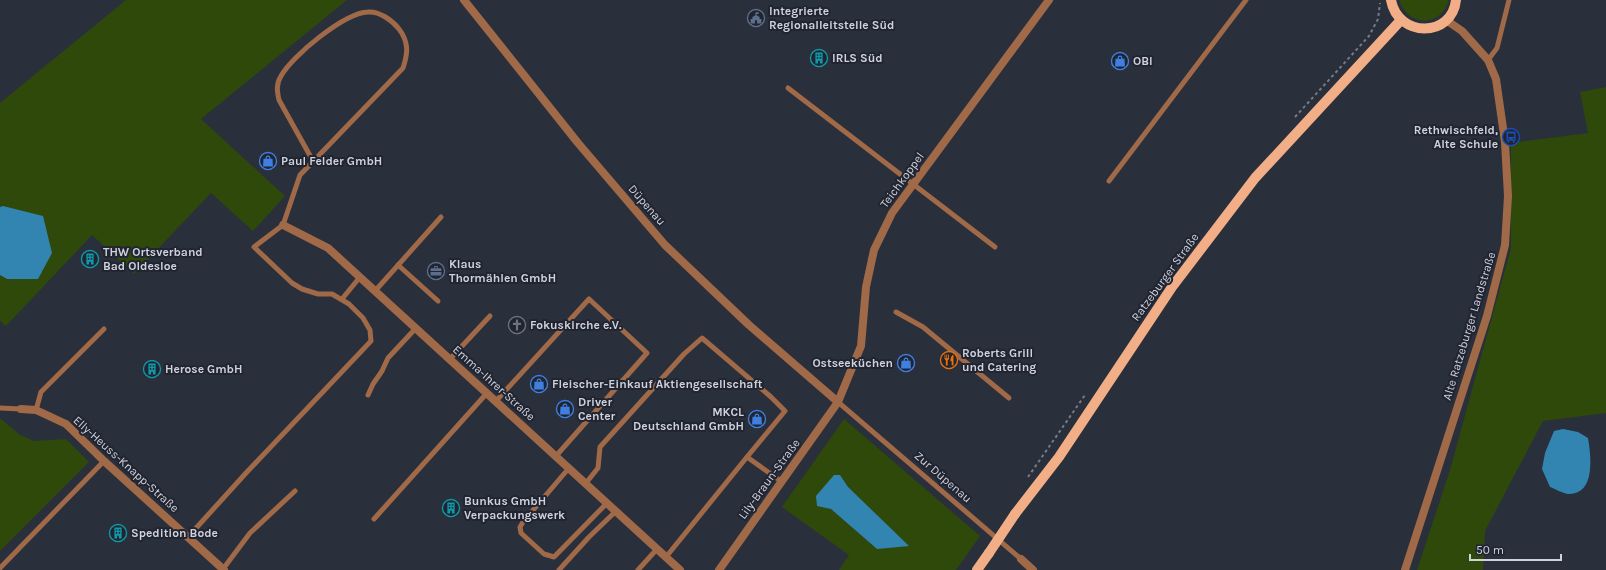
<svg xmlns="http://www.w3.org/2000/svg" width="1606" height="570" font-family="Karla,sans-serif">
	<style>
		.green { fill: #2f490b; fill-rule: evenodd }
		.water { fill: #3285b1 }
		.lines { fill: none; stroke-linecap: round; stroke-linejoin: round }
		.path { stroke: #767b86; stroke-width: 2; stroke-dasharray: 3 3; stroke-linecap: butt }
		.lane { stroke: #a06947; stroke-width: 5 }
		.street { stroke: #a06947; stroke-width: 8 }
		.primary { stroke: #f2ae86; stroke-width: 10 }
		.primary-bridge { stroke: #f2ae86; stroke-width: 10 }
		.labels { text-anchor: middle; stroke-width: 4; stroke-linejoin: round; paint-order: stroke }
		.poi-label { font-size: 12px; font-weight: bold; fill: #cfd2db; stroke: #212532; text-anchor: start }
		.street-label { font-size: 12px; fill: #cfd2db; stroke: #212532 }
	</style>
	<rect width="100%" height="100%" fill="#2a2f3c"/>
	<!-- green -->
	<g class="green">
		<path d="M 126,0 L 347,0 L 201,119 L 285,196 L 253,231 L 211,193 L 134,274 L 92,235 L 6,326 L 0,321 L 0,275 L 7,279 L 3,206 L 0,207 L 0,103 Z"/>
		<path d="M 1399,0 L 1449,0 C 1441,28 1408,27 1399,0 Z"/>
		<path d="M 1606,87 L 1606,413 L 1543,421 L 1485,531 L 1483,570 L 1417,570 L 1450,470 L 1511,248 L 1511,143 L 1588,133 L 1580,92 Z"/>
		<path d="M 0,418 L 20,435 L 34,441 L 66,439 L 89,462 L 0,551 Z"/>
		<path d="M 844,419 L 980,536 L 956,570 L 839,570 L 849,555 L 782,507 ZM 840,475 L 848,487 L 877,549 L 831,509 Z"/>
	</g>
	<!-- water -->
	<g class="water">
		<path d="M 3,206 L 43,216 L 52,253 L 38,279 L 7,279 L 0,275 L 0,207 Z"/>
		<path d="M 1563,429 L 1578,432 L 1588,438 C 1591,456 1596,495 1568,494 C 1562,493 1555,489 1550,487 L 1542,469 L 1545,453 L 1554,431 Z"/>
		<path d="M 834,475 L 840,475 L 848,487 L 909,546 L 877,549 L 831,509 L 817,506 L 816,496 Z"/>
	</g>
	<g class="lines">
		<!-- path -->
		<g class="path">
			<path d="M 1295,117 L 1369,36 L 1378,19 L 1380,3"/>
			<path d="M 1028,477 L 1085,395"/>
		</g>
		<!-- lane -->
		<g class="lane">
			<path d="M 1488,60 L 1497,48 L 1509,0"/>
			<path d="M 788,88 L 995,247"/>
			<path d="M 1109,181 L 1246,0"/>
			<path d="M 398,265 L 438,301"/>
			<path d="M 375,291 L 441,217"/>
			<path d="M 342,299 L 360,277"/>
			<path d="M 896,312 L 923,327 L 1009,398"/>
			<path d="M 450,359 L 490,316"/>
			<path d="M 368,395 L 373,384 L 382,371 L 388,358 L 416,328"/>
			<path d="M 496,401 L 589,299 L 647,353 L 556,456"/>
			<path d="M 838,402 L 1021,559"/>
			<path d="M 0,408 L 21,409"/>
			<path d="M 36,410 L 41,392 L 104,329"/>
			<path d="M 569,468 L 523,522 L 520,527 L 521,533 L 544,554 L 554,557 L 607,503"/>
			<path d="M 586,483 L 598,468 L 600,447 L 684,354 L 702,338 L 771,397 L 785,411 L 747,457"/>
			<path d="M 374,519 L 487,393"/>
			<path d="M 188,537 L 246,473 L 371,341 L 370,330 L 363,318 L 349,304 L 332,294 L 318,294 L 302,289 L 292,283 L 254,247 L 283,225 L 300,175 L 403,68 C 408,53 409,42 399,29 C 392,20 379,11 368,12 C 344,13 292,56 281,76 C 276,84 277,91 279,100 L 313,161"/>
			<path d="M 666,557 L 747,457 L 782,482"/>
			<path d="M 0,568 L 104,461"/>
			<path d="M 223,569 L 250,533 L 295,491"/>
			<path d="M 559,570 L 589,537 L 616,511"/>
			<path d="M 638,570 L 657,549"/>
		</g>
		<!-- street -->
		<g class="street">
			<path d="M 464,0 L 578,143 L 665,245 L 749,325 L 838,402"/>
			<path d="M 283,225 L 328,248 L 680,570"/>
			<path d="M 21,409 L 36,410 L 66,424 L 104,461 L 224,570"/>
			<path d="M 1021,559 L 1033,570"/>
			<path d="M 719,570 L 838,402 L 861,346 L 866,287 L 874,250 L 892,213 L 1049,0"/>
			<path d="M 1405,570 L 1487,316 L 1505,245 L 1508,196 L 1505,142 L 1496,79 L 1488,60 L 1462,31 L 1446,20"/>
		</g>
		<!-- primary -->
		<g class="primary">
			<path d="M 1391,0 C 1398,38 1452,38 1456,0"/>
			<path d="M 1015,514 L 1059,457 L 1172,287 L 1255,178 L 1401,20"/>
			<path d="M 977,570 L 989,553"/>
		</g>
		<!-- primary-bridge -->
		<path class="primary-bridge" d="M 989,553 L 1015,514"/>
	</g>
	<!-- icons -->
	<defs>
		<g id="civic-ring" transform="scale(0.9)"><circle r="9.5" fill="#212532" stroke="#5c6f8a" stroke-width="1.5"/><path d="M-.6-6.5H3V-4.5H.6V-3L4-1V1h2V6H-6V1h2V-1L-.6-3ZM-1.2 2.5V6h2.4V2.5Z" fill="#5c6f8a"/></g>
		<g id="building-ring" transform="scale(0.9)"><circle r="9.5" fill="#212532" stroke="#0f9aa8" stroke-width="1.5"/><path d="M-4-6H4V6H1V3H-1V6H-4ZM-2.5-4.3h1.7v1.8h-1.7ZM.8-4.3h1.7v1.8H.8ZM-2.5-1h1.7V.8h-1.7ZM.8-1h1.7V.8H.8Z" fill="#0f9aa8"/></g>
		<g id="shop-ring" transform="scale(0.9)"><circle r="9.5" fill="#212532" stroke="#3f7fe0" stroke-width="1.5"/><path d="M-5-2.5h2.3a2.7 3.5 0 0 1 5.4 0H5L5.5 6h-11ZM-1.5-2.5h3a1.5 2.3 0 0 0-3 0Z" fill="#3f7fe0"/></g>
		<g id="bus-ring" transform="scale(0.9)"><circle r="9.5" fill="#212532" stroke="#1a4fb4" stroke-width="1.5"/><path d="M-5-6H5V4H4V6H2V4H-2V6H-4V4H-5ZM-3.5-4V0h7V-4ZM-3.5 1.2v1.5H-2V1.2ZM2 1.2v1.5H3.5V1.2Z" fill="#1a4fb4"/></g>
		<g id="office-ring" transform="scale(0.9)"><circle r="9.5" fill="#212532" stroke="#5c6f8a" stroke-width="1.5"/><path d="M-6-3h4V-5.5h4V-3h4V5H-6ZM-1-4.5V-3h2v-1.5ZM-6 0V1H6V0Z" fill="#5c6f8a"/></g>
		<g id="church-ring" transform="scale(0.9)"><circle r="9.5" fill="#212532" stroke="#6b7280" stroke-width="1.5"/><path d="M-1.2-6h2.4v3.5h3.3v2.4h-3.3V6h-2.4V-.1h-3.3v-2.4h3.3Z" fill="#6b7280"/></g>
		<g id="restaurant-ring" transform="scale(0.9)"><circle r="9.5" fill="#212532" stroke="#e8710a" stroke-width="1.5"/><path d="M-5-6h1v4h1v-4h1v4h1v-4h1v5L-1.5 .5V6h-2V.5L-5-1ZM5-6V6H3V1.5H1.5Q1.5-4 5-6Z" fill="#e8710a"/></g>
	</defs>
	<g fill-rule="evenodd">
		<use href="#civic-ring" x="756" y="18"/>
		<use href="#building-ring" x="819" y="58"/>
		<use href="#shop-ring" x="1120" y="61"/>
		<use href="#bus-ring" x="1511" y="137"/>
		<use href="#shop-ring" x="268" y="161"/>
		<use href="#building-ring" x="90" y="259"/>
		<use href="#office-ring" x="436" y="271"/>
		<use href="#church-ring" x="517" y="325"/>
		<use href="#restaurant-ring" x="949" y="360"/>
		<use href="#shop-ring" x="906" y="363"/>
		<use href="#building-ring" x="152" y="369"/>
		<use href="#shop-ring" x="539" y="384"/>
		<use href="#shop-ring" x="565" y="409"/>
		<use href="#shop-ring" x="757" y="419"/>
		<use href="#building-ring" x="451" y="508"/>
		<use href="#building-ring" x="118" y="533"/>
	</g>
	<g class="labels">
		<!-- poi labels -->
		<g class="poi-label">
			<text x="769" y="15">Integrierte<tspan x="769" dy="14">Regionalleitstelle Süd</tspan></text>
			<text x="832" y="62">IRLS Süd</text>
			<text x="1133" y="65">OBI</text>
			<text x="1498" y="134" text-anchor="end">Rethwischfeld,<tspan x="1498" dy="14">Alte Schule</tspan></text>
			<text x="281" y="165">Paul Felder GmbH</text>
			<text x="103" y="256">THW Ortsverband<tspan x="103" dy="14">Bad Oldesloe</tspan></text>
			<text x="449" y="268">Klaus<tspan x="449" dy="14">Thormählen GmbH</tspan></text>
			<text x="530" y="329">Fokuskirche e.V.</text>
			<text x="962" y="357">Roberts Grill<tspan x="962" dy="14">und Catering</tspan></text>
			<text x="893" y="367" text-anchor="end">Ostseeküchen</text>
			<text x="165" y="373">Herose GmbH</text>
			<text x="552" y="388">Fleischer-Einkauf Aktiengesellschaft</text>
			<text x="578" y="406">Driver<tspan x="578" dy="14">Center</tspan></text>
			<text x="744" y="416" text-anchor="end">MKCL<tspan x="744" dy="14">Deutschland GmbH</tspan></text>
			<text x="464" y="505">Bunkus GmbH<tspan x="464" dy="14">Verpackungswerk</tspan></text>
			<text x="131" y="537">Spedition Bode</text>
		</g>
		<!-- street labels -->
		<g class="street-label">
			<text transform="translate(902 180) rotate(-54)" y="4">Teichkoppel</text>
			<text transform="translate(647 205) rotate(49)" y="4">Düpenau</text>
			<text transform="translate(1165 277) rotate(-54)" y="4">Ratzeburger Straße</text>
			<text transform="translate(1469 326) rotate(-73)" y="4">Alte Ratzeburger Landstraße</text>
			<text transform="translate(494 383) rotate(42)" y="4">Emma-Ihrer-Straße</text>
			<text transform="translate(126 464) rotate(42)" y="4">Elly-Heuss-Knapp-Straße</text>
			<text transform="translate(943 477) rotate(41)" y="4">Zur Düpenau</text>
			<text transform="translate(769 479) rotate(-54)" y="4">Lily-Braun-Straße</text>
		</g>
	</g>
	<!-- scale -->
	<path d="M1470 554v6h91v-6" fill="none" stroke="#cfd2db" stroke-width="2"/>
	<text x="1476" y="554" font-size="12" fill="#cfd2db" stroke="#212532" stroke-width="3" paint-order="stroke">50 m</text>
</svg>
